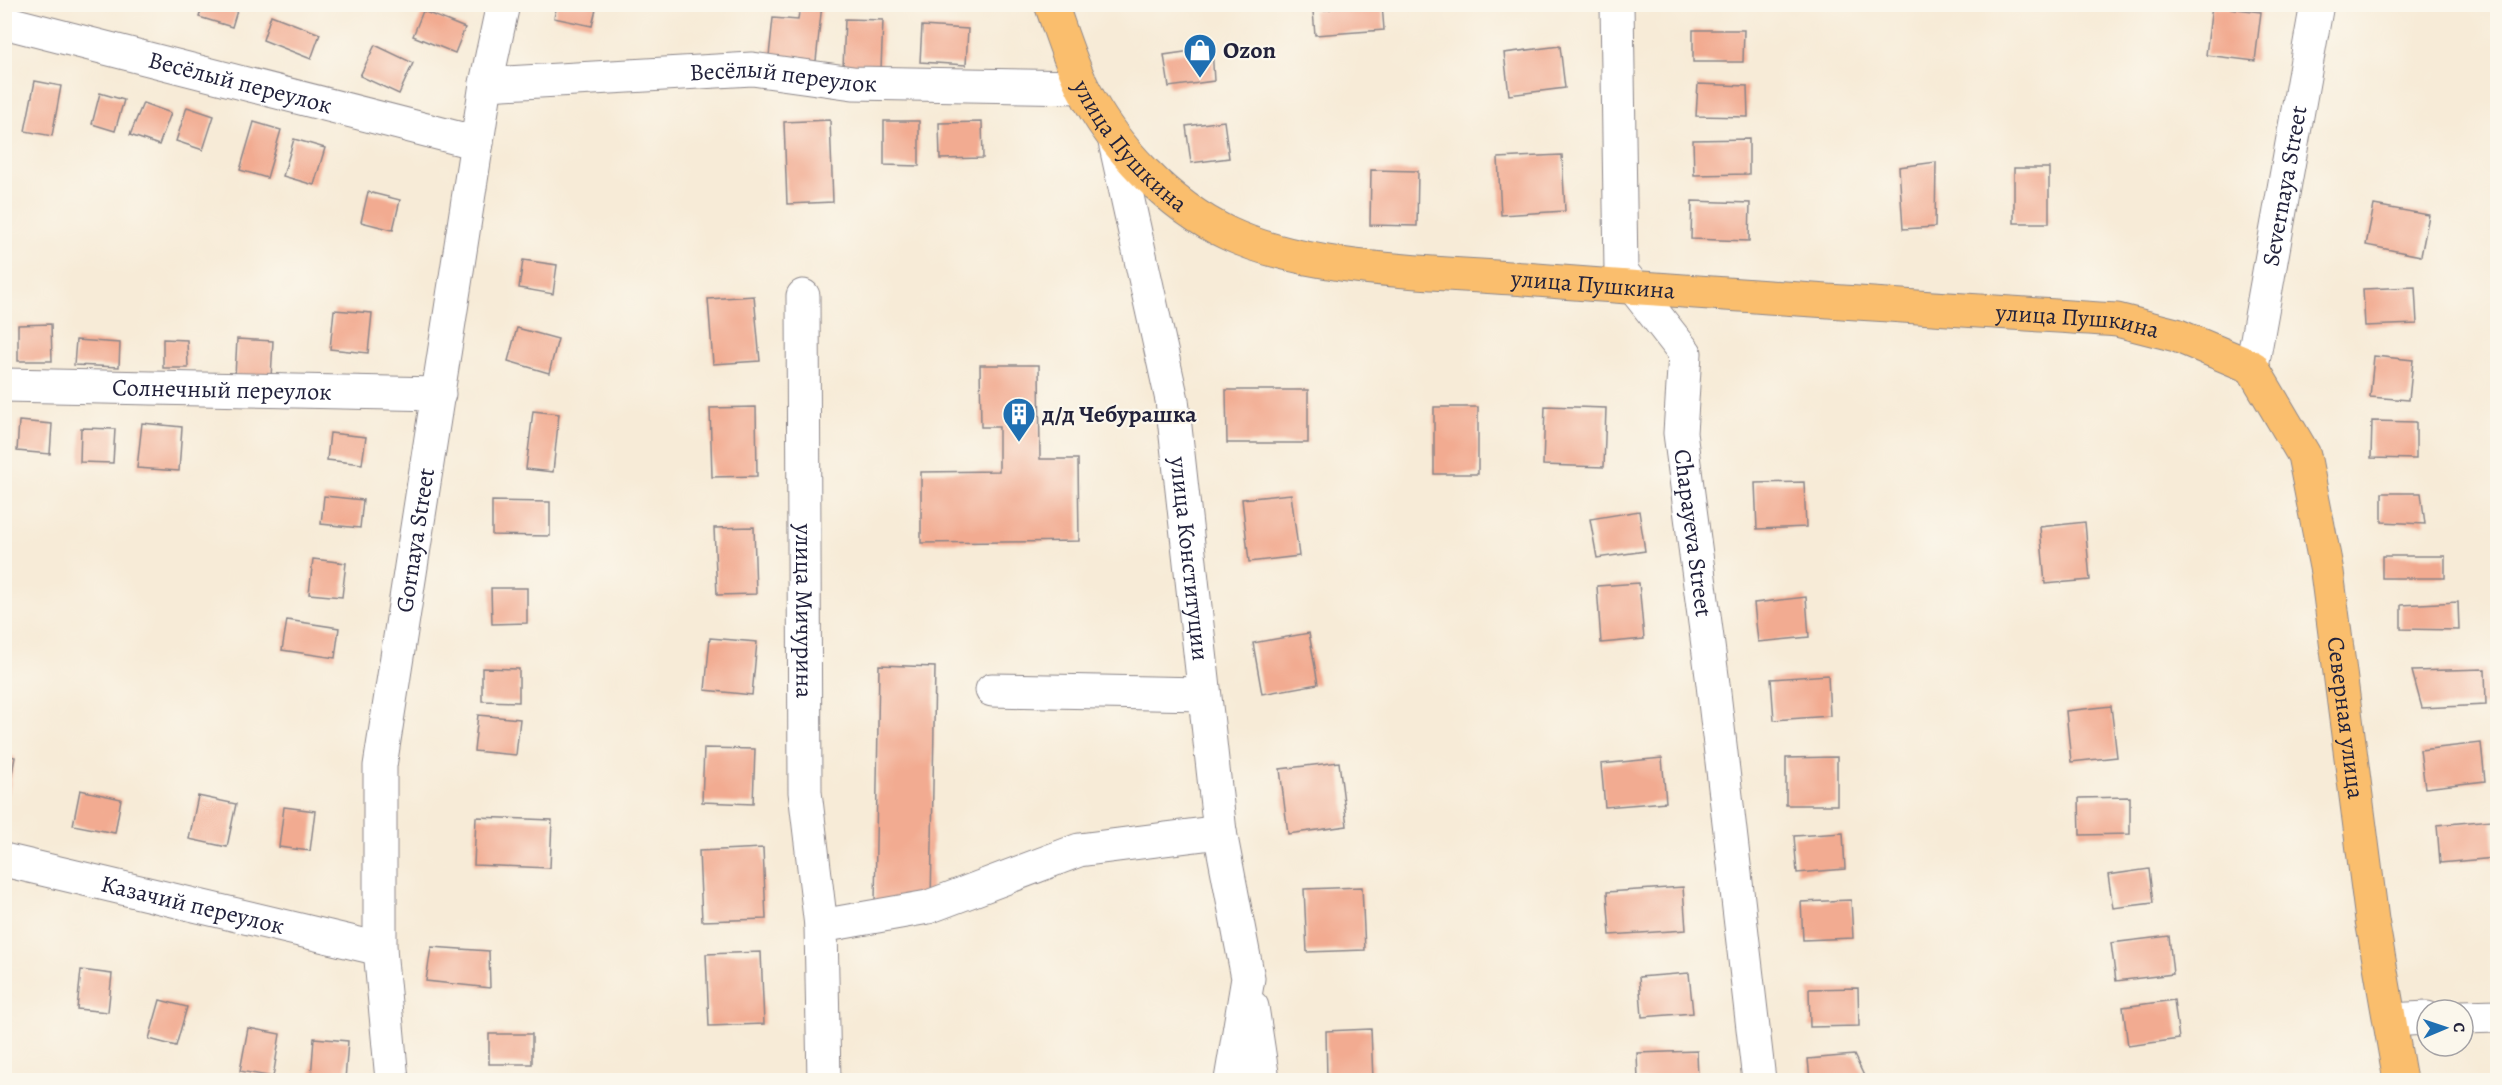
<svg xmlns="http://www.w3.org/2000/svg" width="2502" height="1085" font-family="Alegreya,serif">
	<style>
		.building { fill: #f2ab91 }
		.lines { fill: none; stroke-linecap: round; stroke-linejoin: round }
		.minor-casing { stroke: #8c8689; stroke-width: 35 }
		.major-casing { stroke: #8c8689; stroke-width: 35 }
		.minor { stroke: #fff; stroke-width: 33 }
		.major { stroke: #fabe6d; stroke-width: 33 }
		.labels { text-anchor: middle; stroke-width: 4.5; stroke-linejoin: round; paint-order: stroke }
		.poi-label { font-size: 24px; font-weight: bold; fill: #22223b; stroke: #fbf7ec; text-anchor: start }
		.street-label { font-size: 24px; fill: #22223b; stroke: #fbf7ec }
	</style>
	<rect width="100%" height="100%" fill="#fbf7ec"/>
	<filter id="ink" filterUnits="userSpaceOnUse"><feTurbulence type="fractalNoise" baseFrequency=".0167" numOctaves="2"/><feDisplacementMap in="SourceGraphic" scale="12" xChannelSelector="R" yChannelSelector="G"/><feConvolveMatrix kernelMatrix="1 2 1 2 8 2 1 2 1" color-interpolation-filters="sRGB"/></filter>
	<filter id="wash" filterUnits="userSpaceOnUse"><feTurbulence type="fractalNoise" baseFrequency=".008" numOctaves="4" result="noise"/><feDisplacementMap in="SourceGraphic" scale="24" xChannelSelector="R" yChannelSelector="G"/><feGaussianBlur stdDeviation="1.35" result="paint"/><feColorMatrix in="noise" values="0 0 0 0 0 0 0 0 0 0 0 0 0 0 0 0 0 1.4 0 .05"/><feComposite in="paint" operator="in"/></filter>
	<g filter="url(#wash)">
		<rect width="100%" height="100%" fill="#f7ebd7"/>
		<g id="blocks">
			<!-- building -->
			<g class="building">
				<path d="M 203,4 L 239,4 L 232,27 L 199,17 Z"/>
				<path d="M 800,4 L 822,4 L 816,61 L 769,56 L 773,18 L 798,20 Z"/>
				<path d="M 1329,4 L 1382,4 L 1384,30 L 1315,35 L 1313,11 L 1330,9 Z"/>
				<path d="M 557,5 L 597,5 L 592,26 L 554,18 Z"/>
				<path d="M 2212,6 L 2261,12 L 2255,61 L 2206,55 Z"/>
				<path d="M 423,11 L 465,28 L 455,53 L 413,36 Z"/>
				<path d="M 271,15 L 320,34 L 311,59 L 263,40 Z"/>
				<path d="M 845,19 L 883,20 L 881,69 L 843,68 Z"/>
				<path d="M 922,26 L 968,29 L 966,65 L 920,62 Z"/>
				<path d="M 1693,30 L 1744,30 L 1743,62 L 1693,62 Z"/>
				<path d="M 375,45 L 413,63 L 399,94 L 360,76 Z"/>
				<path d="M 1560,46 L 1565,88 L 1509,95 L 1504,53 Z"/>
				<path d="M 1212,48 L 1214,81 L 1169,87 L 1164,55 Z"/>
				<path d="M 35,81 L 61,86 L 52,136 L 25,131 Z"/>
				<path d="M 1698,84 L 1747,86 L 1748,117 L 1696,116 Z"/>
				<path d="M 100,93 L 124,100 L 115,131 L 92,124 Z"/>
				<path d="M 143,103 L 171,113 L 159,145 L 130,135 Z"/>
				<path d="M 187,107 L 214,116 L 203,150 L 176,141 Z"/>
				<path d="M 830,120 L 833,202 L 787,204 L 784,122 Z"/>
				<path d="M 884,121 L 919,121 L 919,166 L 884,165 Z"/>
				<path d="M 1224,121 L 1229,158 L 1191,163 L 1186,126 Z"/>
				<path d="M 254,122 L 281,130 L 267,178 L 240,170 Z"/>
				<path d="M 982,122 L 983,158 L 940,159 L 939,123 Z"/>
				<path d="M 294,139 L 325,148 L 314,185 L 283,176 Z"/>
				<path d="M 1749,139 L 1749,174 L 1694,175 L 1693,140 Z"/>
				<path d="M 1562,155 L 1565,211 L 1501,215 L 1498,158 Z"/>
				<path d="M 1936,162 L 1935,227 L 1903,229 L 1899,167 Z"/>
				<rect x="2014" y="168" width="35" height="55"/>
				<path d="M 1371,170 L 1418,171 L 1417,226 L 1370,225 Z"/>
				<path d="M 368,192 L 400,200 L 393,230 L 361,222 Z"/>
				<path d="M 1692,201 L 1750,203 L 1749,241 L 1691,239 Z"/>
				<path d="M 2374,205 L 2429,215 L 2421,256 L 2366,245 Z"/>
				<path d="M 523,260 L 557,265 L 553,294 L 519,288 Z"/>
				<path d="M 2415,287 L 2417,324 L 2365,326 L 2363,289 Z"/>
				<path d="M 754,296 L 760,361 L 713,364 L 708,299 Z"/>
				<path d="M 334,310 L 372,313 L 368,353 L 330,349 Z"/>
				<path d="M 51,324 L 52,361 L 18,361 L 18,325 Z"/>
				<path d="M 517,328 L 558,339 L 549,373 L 508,361 Z"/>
				<path d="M 163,339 L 187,340 L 188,368 L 163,368 Z"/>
				<path d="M 237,339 L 273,341 L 271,378 L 235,376 Z"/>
				<path d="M 76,340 L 120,343 L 119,367 L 74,365 Z"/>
				<path d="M 2374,356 L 2413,360 L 2409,400 L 2370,397 Z"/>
				<path d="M 980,365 L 1039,365 L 1040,459 L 1078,459 L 1079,541 L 921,543 L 921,472 L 999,471 L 999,427 L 981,427 Z"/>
				<path d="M 1226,390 L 1308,390 L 1308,443 L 1227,443 Z"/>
				<path d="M 1545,406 L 1606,408 L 1604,467 L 1543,465 Z"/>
				<path d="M 756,407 L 757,476 L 712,477 L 710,408 Z"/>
				<rect x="1434" y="407" width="44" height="67"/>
				<path d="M 533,411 L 559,414 L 553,472 L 526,469 Z"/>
				<path d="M 19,421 L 52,424 L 50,454 L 17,451 Z"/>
				<path d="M 2372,421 L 2416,422 L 2416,459 L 2371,458 Z"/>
				<path d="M 142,423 L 182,427 L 179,471 L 137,468 Z"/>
				<path d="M 81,428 L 115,429 L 113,463 L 80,462 Z"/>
				<path d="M 330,433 L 366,437 L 362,464 L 327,460 Z"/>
				<path d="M 1804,482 L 1806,527 L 1757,529 L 1755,483 Z"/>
				<path d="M 2382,493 L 2421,493 L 2425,524 L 2382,522 Z"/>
				<path d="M 1291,494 L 1299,556 L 1249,562 L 1242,499 Z"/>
				<path d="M 324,496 L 363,500 L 360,528 L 321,524 Z"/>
				<path d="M 492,501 L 550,502 L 550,536 L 492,535 Z"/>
				<path d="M 1639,511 L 1645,551 L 1597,558 L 1590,519 Z"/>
				<path d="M 2085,522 L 2090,580 L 2045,584 L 2040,527 Z"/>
				<path d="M 754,527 L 756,594 L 717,595 L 714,528 Z"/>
				<rect x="2382" y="556" width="63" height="22"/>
				<path d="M 313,559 L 346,563 L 342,597 L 309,594 Z"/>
				<path d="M 1639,583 L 1644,639 L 1601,643 L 1597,586 Z"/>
				<path d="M 491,588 L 527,588 L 527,623 L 492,624 Z"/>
				<path d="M 1806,597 L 1809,637 L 1758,642 L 1754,603 Z"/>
				<path d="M 2458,602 L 2459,630 L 2401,629 L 2401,605 Z"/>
				<path d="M 287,620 L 339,628 L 335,658 L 282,650 Z"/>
				<path d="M 1309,633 L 1318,684 L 1262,694 L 1253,643 Z"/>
				<path d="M 710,638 L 757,642 L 752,695 L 705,690 Z"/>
				<path d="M 879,665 L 935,667 L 931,904 L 875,903 Z"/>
				<path d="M 482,668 L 519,669 L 519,702 L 482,701 Z"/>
				<path d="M 2485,669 L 2486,705 L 2422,708 L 2412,671 Z"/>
				<path d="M 1828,675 L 1830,716 L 1774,720 L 1771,679 Z"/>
				<path d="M 2111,706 L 2117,757 L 2071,762 L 2066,711 Z"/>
				<path d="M 478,715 L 520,719 L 516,755 L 474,751 Z"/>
				<path d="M 2481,743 L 2485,781 L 2425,788 L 2420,750 Z"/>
				<path d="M 704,748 L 755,749 L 753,804 L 702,802 Z"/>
				<path d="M 4,755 L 15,757 L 6,806 L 4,806 Z"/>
				<path d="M 1837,757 L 1837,805 L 1786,805 L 1786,758 Z"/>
				<path d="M 1662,758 L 1666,802 L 1605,807 L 1601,764 Z"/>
				<path d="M 1339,762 L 1347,826 L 1288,834 L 1280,769 Z"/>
				<path d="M 80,790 L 121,799 L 115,833 L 73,825 Z"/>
				<path d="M 198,796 L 236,804 L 227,847 L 189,839 Z"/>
				<path d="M 2130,797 L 2130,834 L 2080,835 L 2079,798 Z"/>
				<path d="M 284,807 L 315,811 L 310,851 L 279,847 Z"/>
				<path d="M 476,817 L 552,820 L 550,868 L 474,865 Z"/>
				<path d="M 2492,820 L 2495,858 L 2440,863 L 2437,825 Z"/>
				<path d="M 1843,833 L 1845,869 L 1797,873 L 1794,836 Z"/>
				<path d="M 763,848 L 766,919 L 702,921 L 699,851 Z"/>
				<path d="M 2149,869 L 2153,903 L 2113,908 L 2108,875 Z"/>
				<path d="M 1362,887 L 1365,950 L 1307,952 L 1304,889 Z"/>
				<path d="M 1683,887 L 1686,930 L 1610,935 L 1607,892 Z"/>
				<path d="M 1851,900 L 1853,938 L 1803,940 L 1801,902 Z"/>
				<path d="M 2169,936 L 2173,974 L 2116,981 L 2111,943 Z"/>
				<path d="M 431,947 L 489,951 L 490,988 L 426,981 Z"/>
				<path d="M 761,952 L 764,1024 L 709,1026 L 706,954 Z"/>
				<path d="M 81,970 L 112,974 L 108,1012 L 77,1009 Z"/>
				<path d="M 1689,973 L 1693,1013 L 1642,1017 L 1639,977 Z"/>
				<path d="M 1858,988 L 1859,1026 L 1810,1027 L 1809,989 Z"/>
				<path d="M 160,1000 L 187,1007 L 176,1046 L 149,1039 Z"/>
				<path d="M 2174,1000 L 2179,1039 L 2128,1046 L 2123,1007 Z"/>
				<path d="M 248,1028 L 280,1034 L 273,1077 L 240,1071 Z"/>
				<path d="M 1371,1029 L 1373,1080 L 1327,1080 L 1326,1031 Z"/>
				<rect x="489" y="1034" width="43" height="30"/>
				<path d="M 314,1038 L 348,1041 L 345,1080 L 311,1078 Z"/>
				<path d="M 1697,1051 L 1698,1080 L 1638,1080 L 1637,1053 Z"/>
				<path d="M 1854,1055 L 1866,1080 L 1810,1080 L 1808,1059 Z"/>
			</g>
		</g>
	</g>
	<g filter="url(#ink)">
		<use href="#blocks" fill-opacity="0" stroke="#8c8689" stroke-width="1.5"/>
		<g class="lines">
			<!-- minor casing -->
			<g class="minor-casing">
				<g id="minor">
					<path id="s1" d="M 1617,4 L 1621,271 L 1685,353 L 1680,433 L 1712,676 L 1759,1080"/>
					<path id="s2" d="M 4,22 L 477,143"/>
					<path id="s3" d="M 486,84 L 752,69 L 853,83 L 1082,87"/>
					<path id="s4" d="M 1115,142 L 1172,400 L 1220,832 L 1248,978 L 1231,1080"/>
					<path id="s5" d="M 803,296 L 805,792 L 821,926 L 928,907 L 1079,850 L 1220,832"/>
					<path id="s6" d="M 2252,367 L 2317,4"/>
					<path id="s7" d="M 4,385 L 439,394"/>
					<path d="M 992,690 L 1204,694"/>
					<path id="s8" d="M 4,860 L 380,949"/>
					<path d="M 821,926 L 824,1080"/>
					<path d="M 1252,1007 L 1263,1080"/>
					<path d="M 2463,1017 L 2498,1016"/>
					<path d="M 2390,1020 L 2427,1018"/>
					<path id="s9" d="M 392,1080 L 380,949 L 380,766 L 486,84 L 503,4"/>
				</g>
			</g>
			<!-- major casing -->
			<g class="major-casing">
				<g id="major">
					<path id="s10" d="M 1051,4 C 1061,32 1070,62 1083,88 C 1113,147 1169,206 1229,234 C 1310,272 1436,272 1524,279 C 1722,295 1919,307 2117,320 L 2176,335 L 2252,367 L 2304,455 L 2327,572 L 2372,920 L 2400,1080"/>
				</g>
			</g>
			<!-- minor -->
			<use href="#minor" class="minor"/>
			<!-- major -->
			<use href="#major" class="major"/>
		</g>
	</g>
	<!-- icons -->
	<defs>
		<g id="shop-pin" transform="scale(1.725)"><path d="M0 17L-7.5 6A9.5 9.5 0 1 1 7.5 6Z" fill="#1f6fb2" stroke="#fbf7ec"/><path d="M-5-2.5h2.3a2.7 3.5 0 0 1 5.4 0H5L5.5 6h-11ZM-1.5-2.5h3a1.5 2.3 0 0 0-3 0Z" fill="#fff"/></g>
		<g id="building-pin" transform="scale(1.725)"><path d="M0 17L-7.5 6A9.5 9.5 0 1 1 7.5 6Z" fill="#1f6fb2" stroke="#fbf7ec"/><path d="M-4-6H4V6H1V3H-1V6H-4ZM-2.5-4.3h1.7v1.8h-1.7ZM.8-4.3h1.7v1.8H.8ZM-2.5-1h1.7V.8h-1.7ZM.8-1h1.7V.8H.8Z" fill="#fff"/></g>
	</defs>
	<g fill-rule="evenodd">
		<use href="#shop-pin" x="1200" y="50"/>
		<use href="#building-pin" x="1019" y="414"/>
	</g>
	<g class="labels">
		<!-- poi labels -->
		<g class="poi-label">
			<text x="1223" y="58">Ozon</text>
			<text x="1042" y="422">д/д Чебурашка</text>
		</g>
		<!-- street labels -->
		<g class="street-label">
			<text dy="8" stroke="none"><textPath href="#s3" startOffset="298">Весёлый переулок</textPath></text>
			<text dy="8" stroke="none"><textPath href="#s2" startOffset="244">Весёлый переулок</textPath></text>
			<text dy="8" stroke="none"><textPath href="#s10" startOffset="165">улица Пушкина</textPath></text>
			<text dy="8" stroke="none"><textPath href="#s6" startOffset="184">Severnaya Street</textPath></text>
			<text dy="8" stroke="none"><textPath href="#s10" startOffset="669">улица Пушкина</textPath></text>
			<text dy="8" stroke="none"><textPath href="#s10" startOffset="1155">улица Пушкина</textPath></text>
			<text dy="8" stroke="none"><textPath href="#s7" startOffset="218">Солнечный переулок</textPath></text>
			<text dy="8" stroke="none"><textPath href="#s1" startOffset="552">Chapayeva Street</textPath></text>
			<text dy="8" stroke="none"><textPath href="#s9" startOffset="543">Gornaya Street</textPath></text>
			<text dy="8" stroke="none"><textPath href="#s4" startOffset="424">улица Конституции</textPath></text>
			<text dy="8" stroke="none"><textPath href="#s5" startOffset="315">улица Мичурина</textPath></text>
			<text dy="8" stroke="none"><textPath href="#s10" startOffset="1706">Северная улица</textPath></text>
			<text dy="8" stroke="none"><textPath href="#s8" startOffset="194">Казачий переулок</textPath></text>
		</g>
	</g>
	<!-- margin -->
	<rect width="2502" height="1085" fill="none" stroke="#fbf7ec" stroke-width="24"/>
	<!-- north arrow -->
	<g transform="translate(2445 1028) rotate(88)"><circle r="28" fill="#fbf7ec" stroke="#a4a2a5" stroke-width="1.5"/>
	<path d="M0-4.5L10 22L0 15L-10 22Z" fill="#1f6fb2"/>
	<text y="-9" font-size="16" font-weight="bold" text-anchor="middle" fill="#22223b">С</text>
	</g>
</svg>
